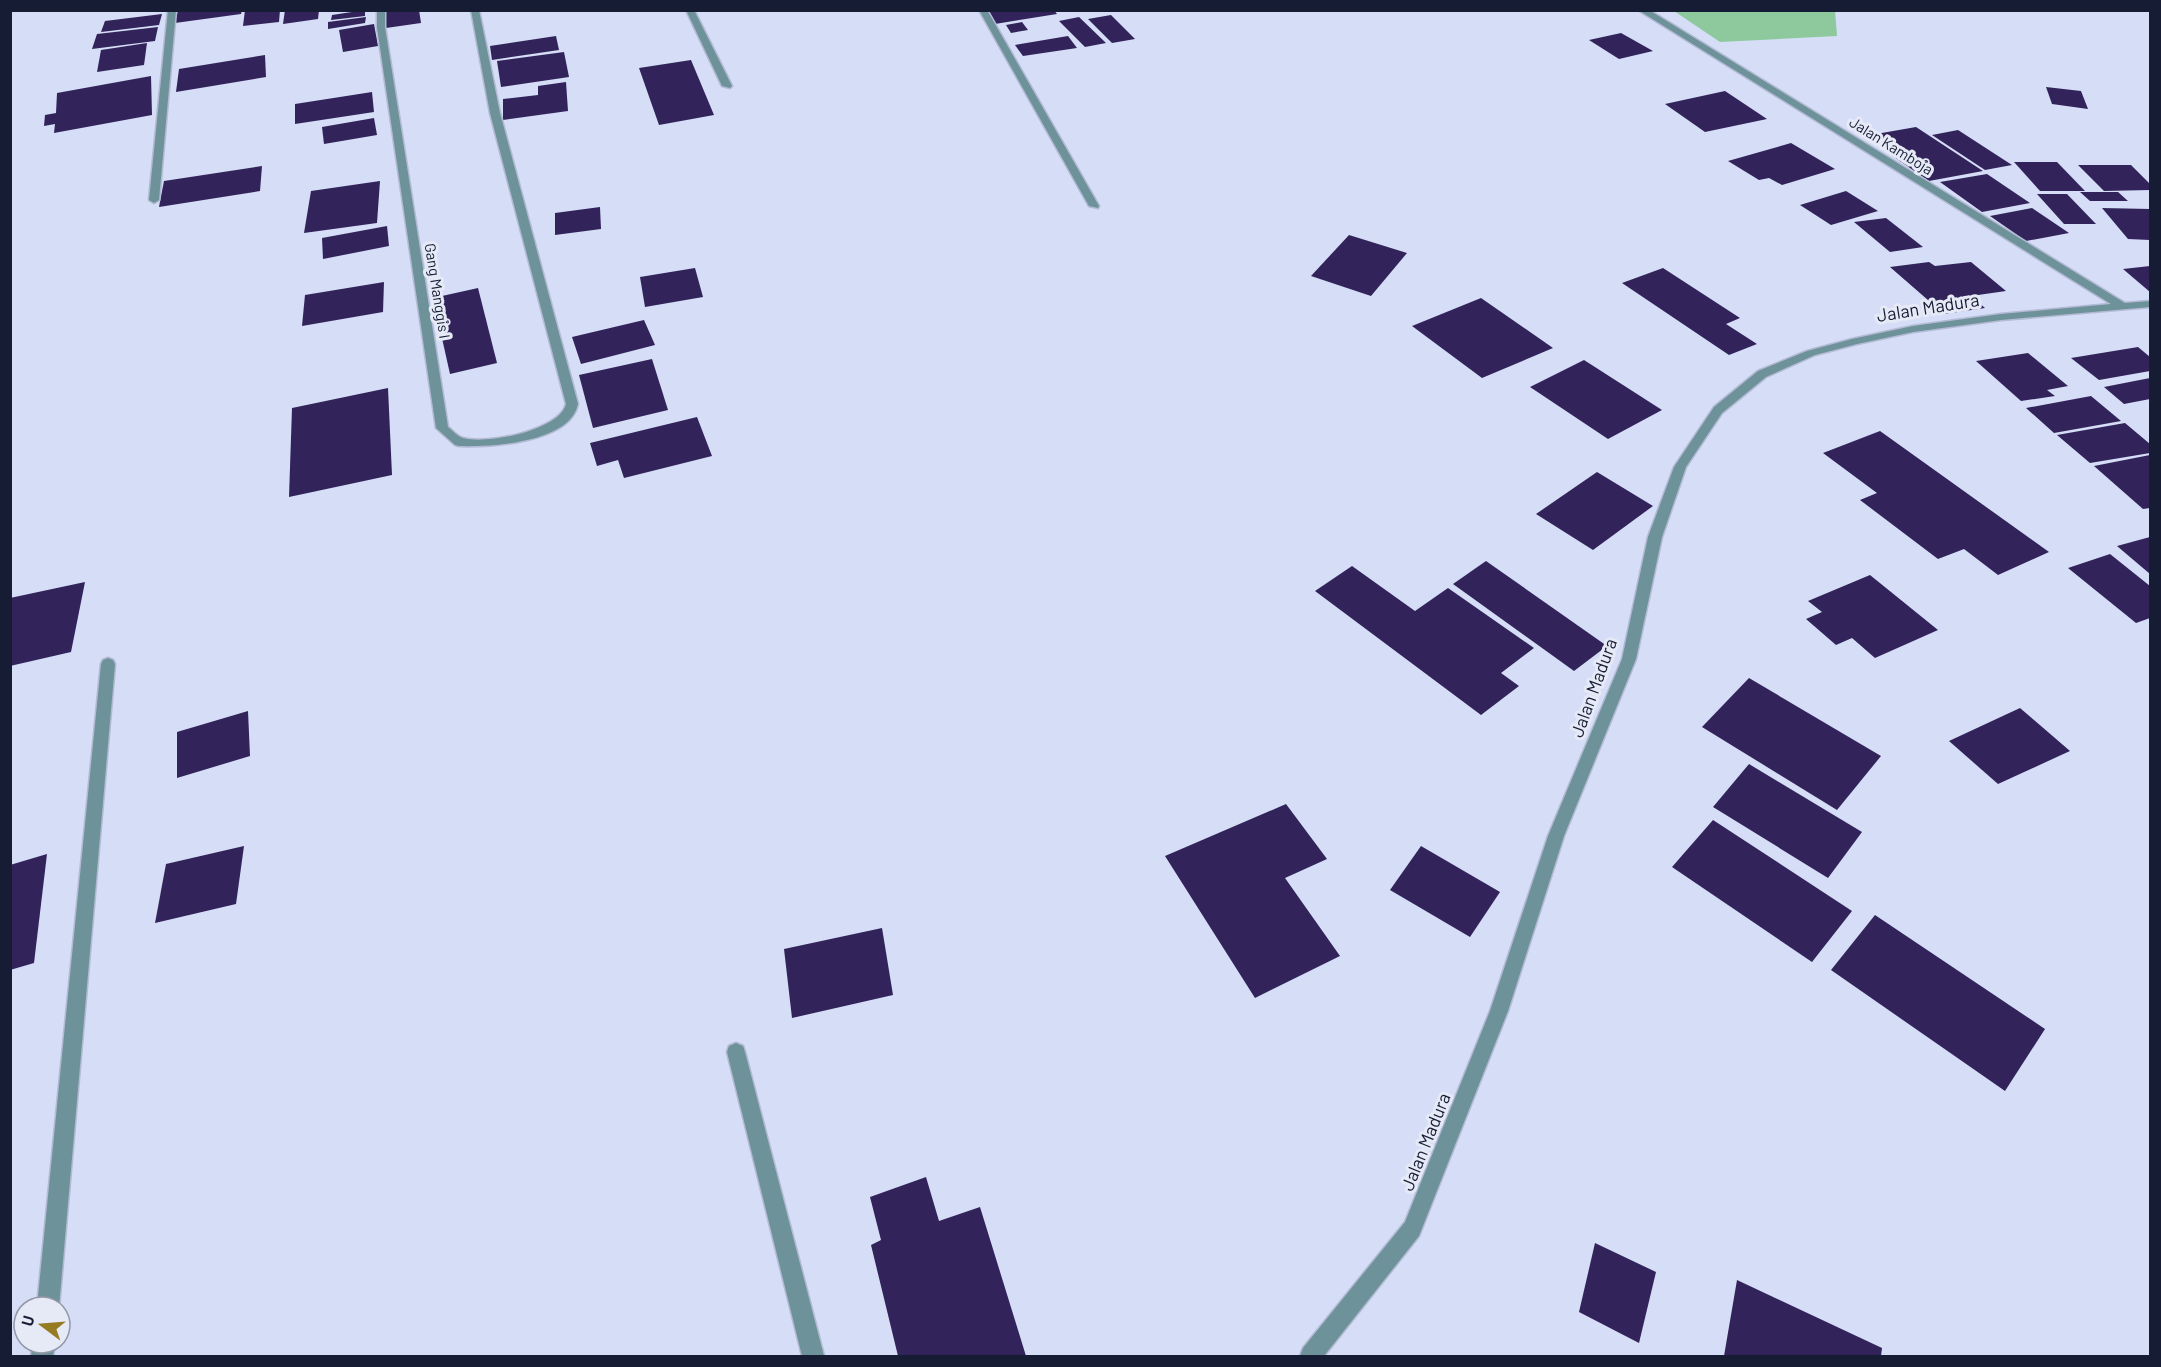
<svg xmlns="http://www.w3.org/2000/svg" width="2161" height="1367" font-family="Barlow,sans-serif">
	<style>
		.green { fill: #8ec99d }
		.building { fill: #32245a }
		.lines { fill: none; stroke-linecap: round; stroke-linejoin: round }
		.service-casing { stroke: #b3bad4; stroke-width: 3 }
		.minor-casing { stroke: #b3bad4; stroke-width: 3 }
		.service { fill: #6e929a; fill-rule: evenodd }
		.minor { fill: #6e929a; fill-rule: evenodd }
		.labels { text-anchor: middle; stroke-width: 6; stroke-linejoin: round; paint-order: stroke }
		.far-street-label { font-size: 15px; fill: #161c33; stroke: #e6eaf7 }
		.street-label { font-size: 18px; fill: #161c33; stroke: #e6eaf7 }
	</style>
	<rect width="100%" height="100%" fill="#d5ddf7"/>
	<!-- green -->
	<path class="green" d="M 1674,11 L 1835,11 L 1837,36 L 1720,42 Z"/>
	<!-- building -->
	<g class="building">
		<path d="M 178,10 L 242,10 L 241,14 L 175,23 Z"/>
		<path d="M 245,10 L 280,10 L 279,22 L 243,26 Z"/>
		<path d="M 285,10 L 319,10 L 318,19 L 283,24 Z"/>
		<path d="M 365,10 L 365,16 L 331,20 L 332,15 Z"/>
		<path d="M 385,10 L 419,10 L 421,23 L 386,28 Z"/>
		<path d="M 1054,10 L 1057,14 L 995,24 L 985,11 Z"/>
		<path d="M 162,14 L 159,25 L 101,32 L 105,21 Z"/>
		<path d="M 1111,15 L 1135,39 L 1112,43 L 1088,19 Z"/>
		<path d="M 366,17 L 365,23 L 328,29 L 328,22 Z"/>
		<path d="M 1079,17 L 1106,43 L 1085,47 L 1059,21 Z"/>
		<path d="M 1022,22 L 1028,30 L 1011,33 L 1006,25 Z"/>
		<path d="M 374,24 L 378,46 L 343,52 L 339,30 Z"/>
		<path d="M 158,27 L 155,41 L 92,49 L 97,34 Z"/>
		<path d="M 1621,33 L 1653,51 L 1619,59 L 1589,40 Z"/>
		<path d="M 556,36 L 559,50 L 492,60 L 490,46 Z"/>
		<path d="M 1068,36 L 1077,48 L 1023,56 L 1015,45 Z"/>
		<path d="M 147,43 L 144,65 L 97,72 L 101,50 Z"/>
		<path d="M 564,52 L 569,77 L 501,87 L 497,61 Z"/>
		<path d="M 265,55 L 266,77 L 176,92 L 179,69 Z"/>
		<path d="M 691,60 L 714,115 L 659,125 L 639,68 Z"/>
		<path d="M 151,76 L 152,115 L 54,133 L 55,124 L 44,126 L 45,115 L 56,113 L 57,93 Z"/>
		<path d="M 566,82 L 568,111 L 503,120 L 503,99 L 538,95 L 538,86 Z"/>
		<path d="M 2046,87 L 2081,91 L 2088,109 L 2052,104 Z"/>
		<path d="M 1725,91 L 1767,119 L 1705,132 L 1665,104 Z"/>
		<path d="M 372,92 L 374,112 L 295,124 L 295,104 Z"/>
		<path d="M 374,118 L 377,135 L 324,144 L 322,127 Z"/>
		<path d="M 1916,127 L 1983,171 L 1929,181 L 1891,155 L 1903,152 L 1876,134 Z"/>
		<path d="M 1958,130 L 2012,165 L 1985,170 L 1932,135 Z"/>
		<path d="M 1791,143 L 1835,169 L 1782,185 L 1769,178 L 1759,180 L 1728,161 Z"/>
		<path d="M 2014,162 L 2057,162 L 2085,191 L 2040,191 Z"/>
		<path d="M 2078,165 L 2131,165 L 2150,184 L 2150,190 L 2104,191 Z"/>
		<path d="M 262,166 L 260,191 L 159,207 L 164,181 Z"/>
		<path d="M 1987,174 L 2030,203 L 1982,212 L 1940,182 Z"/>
		<path d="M 380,181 L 377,223 L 304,233 L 311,191 Z"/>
		<path d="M 1846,191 L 1878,211 L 1831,225 L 1800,205 Z"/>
		<path d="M 2080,192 L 2118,192 L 2128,201 L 2090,201 Z"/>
		<path d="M 2037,194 L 2067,194 L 2096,224 L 2064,224 Z"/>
		<path d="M 600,207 L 601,229 L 555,235 L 555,213 Z"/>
		<path d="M 2032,208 L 2069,233 L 2026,241 L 1990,216 Z"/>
		<path d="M 2102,208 L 2150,209 L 2150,240 L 2128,239 Z"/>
		<path d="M 1886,218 L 1923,247 L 1890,252 L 1854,222 Z"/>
		<path d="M 387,226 L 389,246 L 323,259 L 322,238 Z"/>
		<path d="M 1349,235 L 1407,253 L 1371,296 L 1311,276 Z"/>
		<path d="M 1929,262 L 1935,266 L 1971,262 L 2006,291 L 1971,296 L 1985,308 L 1944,314 L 1890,267 Z"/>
		<path d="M 2150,266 L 2150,292 L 2123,269 Z"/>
		<path d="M 695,268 L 703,297 L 645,307 L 640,277 Z"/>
		<path d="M 1663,268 L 1740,318 L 1726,324 L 1757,344 L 1729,355 L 1622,283 Z"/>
		<path d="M 384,282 L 383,312 L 302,326 L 305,295 Z"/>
		<path d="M 478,288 L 497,363 L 450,374 L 433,298 Z"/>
		<path d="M 1481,298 L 1553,348 L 1482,378 L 1412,326 Z"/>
		<path d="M 644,320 L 655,345 L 581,364 L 572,337 Z"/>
		<path d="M 2138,347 L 2150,357 L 2150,371 L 2099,380 L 2071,358 Z"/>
		<path d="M 2028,353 L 2068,386 L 2047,390 L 2055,396 L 2021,401 L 1976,361 Z"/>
		<path d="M 652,359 L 668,410 L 593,428 L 579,375 Z"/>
		<path d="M 1584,360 L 1662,410 L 1608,439 L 1530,387 Z"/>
		<path d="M 2150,378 L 2150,399 L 2124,404 L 2104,387 Z"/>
		<path d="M 388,388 L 392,475 L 289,497 L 292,408 Z"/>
		<path d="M 2091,396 L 2121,421 L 2054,433 L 2026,408 Z"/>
		<path d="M 697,417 L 712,456 L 624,478 L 618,460 L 597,466 L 590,443 Z"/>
		<path d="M 2125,423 L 2150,444 L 2150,453 L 2090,463 L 2057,435 Z"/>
		<path d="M 1880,431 L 2049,552 L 1998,575 L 1964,549 L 1938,559 L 1860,500 L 1877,493 L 1823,453 Z"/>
		<path d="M 2150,455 L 2150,508 L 2143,509 L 2094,466 Z"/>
		<path d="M 1597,472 L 1653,506 L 1593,550 L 1536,514 Z"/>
		<path d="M 2150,537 L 2150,574 L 2117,546 Z"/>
		<path d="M 2110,554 L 2150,586 L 2150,618 L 2136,623 L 2068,568 Z"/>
		<path d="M 1486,561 L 1607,646 L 1574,671 L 1453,584 Z"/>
		<path d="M 1352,566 L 1415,611 L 1448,588 L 1534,648 L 1501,673 L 1519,686 L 1481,715 L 1315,591 Z"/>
		<path d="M 1870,575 L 1938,630 L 1875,658 L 1852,638 L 1836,645 L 1806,619 L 1822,612 L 1808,601 Z"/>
		<path d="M 85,582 L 71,652 L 10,666 L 10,598 Z"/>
		<path d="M 1749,678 L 1881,756 L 1837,810 L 1702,727 Z"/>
		<path d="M 2020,708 L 2070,751 L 1998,784 L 1949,741 Z"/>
		<path d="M 248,711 L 250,756 L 177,778 L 177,732 Z"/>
		<path d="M 1749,764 L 1862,832 L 1828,878 L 1713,807 Z"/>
		<path d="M 1286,804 L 1327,859 L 1285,878 L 1340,956 L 1255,998 L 1165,856 Z"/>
		<path d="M 1713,820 L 1852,911 L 1812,962 L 1672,867 Z"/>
		<path d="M 244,846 L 236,904 L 155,923 L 166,864 Z"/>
		<path d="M 1421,846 L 1500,892 L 1470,937 L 1390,890 Z"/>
		<path d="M 47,854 L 34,963 L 10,970 L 10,865 Z"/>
		<path d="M 1875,915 L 2045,1029 L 2005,1091 L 1831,970 Z"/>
		<path d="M 882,928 L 893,995 L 792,1018 L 784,949 Z"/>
		<path d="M 926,1177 L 939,1221 L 980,1207 L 1026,1356 L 898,1356 L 871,1245 L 881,1240 L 870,1197 Z"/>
		<path d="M 1595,1243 L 1656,1272 L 1639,1343 L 1579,1312 Z"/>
		<path d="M 1737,1280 L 1882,1348 L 1881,1356 L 1724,1356 Z"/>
	</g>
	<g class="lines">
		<!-- service casing -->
		<g class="service-casing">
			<path id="service" d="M 736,1043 L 743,1046 L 745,1052 L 824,1356 L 802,1356 L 727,1052 L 729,1046 Z"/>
		</g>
		<!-- minor casing -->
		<g class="minor-casing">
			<g id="minor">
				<path d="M 168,10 L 176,10 L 159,200 L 154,203 L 149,200 Z"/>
				<path d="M 377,10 L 385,10 L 385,27 L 448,427 C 452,430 458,437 463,438 C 487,445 560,430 566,404 L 490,113 L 471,10 L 479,10 L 500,113 L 578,404 C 570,443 491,447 459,446 L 455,445 L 436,428 L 377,27 Z"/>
				<path d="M 686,10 L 694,10 L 732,86 L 730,88 L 722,86 Z"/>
				<path d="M 979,10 L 987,10 L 1099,206 L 1098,208 L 1089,206 Z"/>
				<path d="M 1638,10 L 1649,10 L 2125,303 L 2150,301 L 2150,307 L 2001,320 L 1913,332 L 1857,344 L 1815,355 L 1766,377 L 1722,413 L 1686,467 L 1662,537 L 1636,659 L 1564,836 L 1508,1011 L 1419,1236 L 1324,1356 L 1300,1356 L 1303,1348 L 1405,1222 L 1490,1011 L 1548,836 L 1622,659 L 1648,537 L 1674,467 L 1714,407 L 1758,371 L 1807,351 L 1852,339 L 1913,326 L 2001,314 L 2111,304 Z"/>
				<path d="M 108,658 L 113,660 L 115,664 L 59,1307 L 37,1307 L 101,664 L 103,660 Z"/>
				<path d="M 33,1343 L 55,1343 L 53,1356 L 31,1356 Z"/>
			</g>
		</g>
		<!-- service -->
		<use href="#service" class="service"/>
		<!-- minor -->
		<use href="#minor" class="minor"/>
	</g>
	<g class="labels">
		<!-- far-street labels -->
		<g class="far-street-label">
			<text transform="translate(1891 146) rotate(32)" y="5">Jalan Kamboja</text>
			<text transform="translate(437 291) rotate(81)" y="5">Gang Manggis I</text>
		</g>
		<!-- street labels -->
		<g class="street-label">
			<text transform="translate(1928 308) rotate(-9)" y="6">Jalan Madura</text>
			<text transform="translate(1594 688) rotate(-70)" y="6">Jalan Madura</text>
			<text transform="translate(1426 1142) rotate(-68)" y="6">Jalan Madura</text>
		</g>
	</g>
	<!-- border -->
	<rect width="2161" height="1367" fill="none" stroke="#161c33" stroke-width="24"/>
	<!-- north arrow -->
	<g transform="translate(42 1325) rotate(286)"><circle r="28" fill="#e6eaf7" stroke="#9398a9" stroke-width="1.5"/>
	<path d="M0-4.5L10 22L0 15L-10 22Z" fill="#957b22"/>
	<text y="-9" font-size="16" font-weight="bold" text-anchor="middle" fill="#161c33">U</text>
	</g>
</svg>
